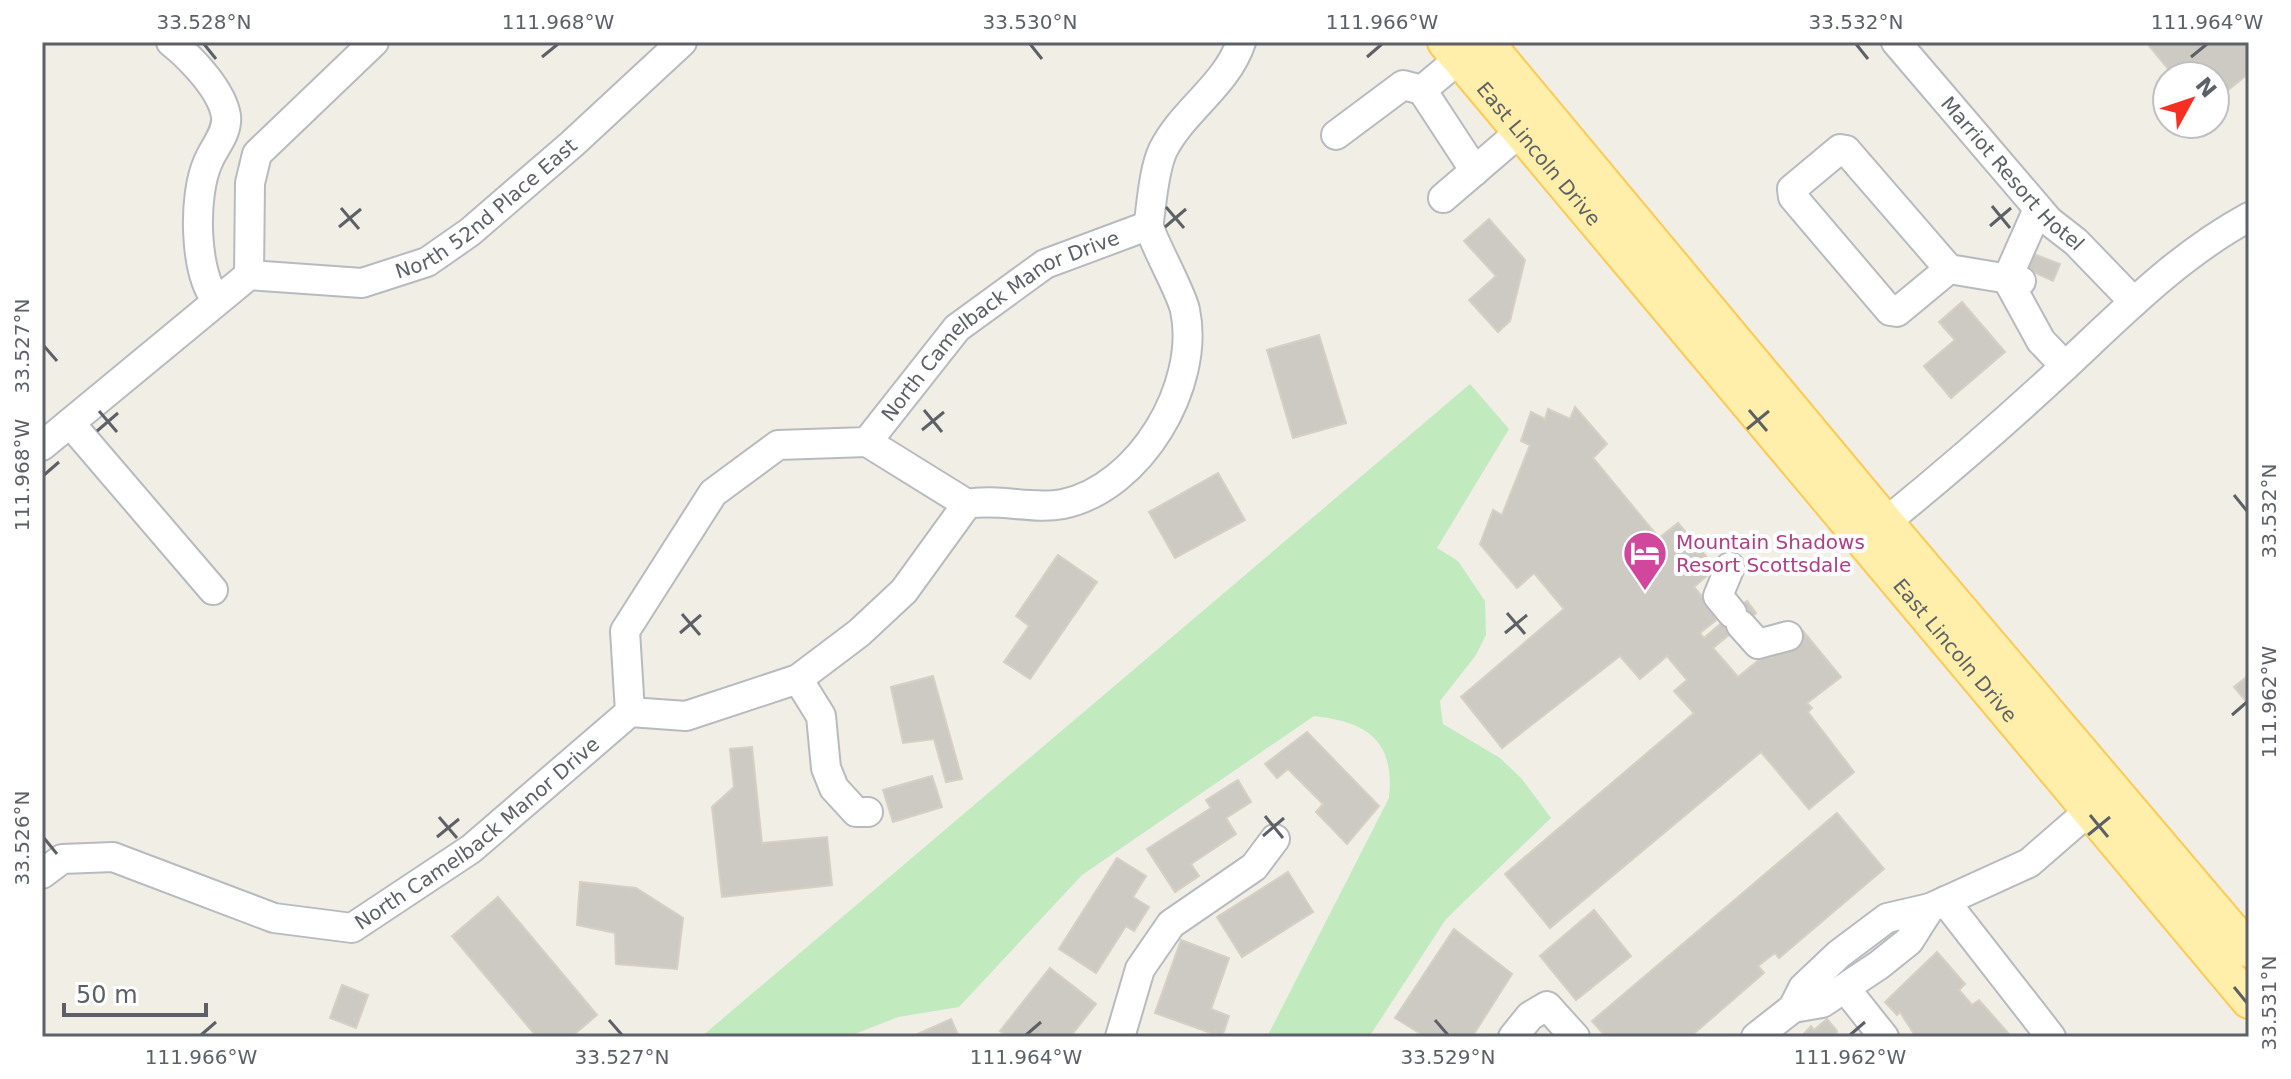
<svg xmlns="http://www.w3.org/2000/svg" width="2291" height="1079" font-family="'DejaVu Sans',sans-serif">
	<style>
		.green { fill: #c1eabf }
		.building { fill: #cdcac4; stroke: #d6cfc3; stroke-width: 2 }
		.lines { fill: none; stroke-linecap: round; stroke-linejoin: round }
		.minor-casing { stroke: #b7bbc0; stroke-width: 32 }
		.major-casing { stroke: #fdc951; stroke-width: 38 }
		.minor { stroke: #fff; stroke-width: 28 }
		.major { stroke: #ffefab; stroke-width: 34 }
		.ticks { fill: none; stroke: #5d6167; stroke-width: 3 }
		.labels { text-anchor: middle; stroke-width: 8; stroke-linejoin: round; paint-order: stroke }
		.street-label { font-size: 20px; fill: #5d6167; stroke: #fff }
		.hotel-label { font-size: 20px; fill: #b23c85; stroke: #fff; text-anchor: start }
		.neatline { fill: none; stroke: #5d6167; stroke-width: 3 }
		.ticks-label { font-size: 20px; text-anchor: middle; fill: #5d6167 }
	</style>
	<rect width="100%" height="100%" fill="#f0eee5"/>
	<!-- green -->
	<path class="green" d="M 1470,384 L 1509,429 L 1437,548 L 1458,561 L 1485,601 L 1486,635 L 1476,655 L 1440,701 L 1443,724 L 1500,758 L 1522,779 L 1551,818 L 1446,919 L 1369,1037 L 1267,1037 L 1389,798 C 1395,740 1367,722 1314,716 L 1082,875 L 959,1007 L 898,1017 L 847,1037 L 701,1037 Z"/>
	<!-- building -->
	<g class="building">
		<path d="M 2146,42 L 2249,42 L 2249,73 L 2215,101 L 2215,76 L 2174,76 Z"/>
		<path d="M 1489,219 L 1525,260 L 1510,321 L 1498,332 L 1469,300 L 1496,276 L 1464,241 Z"/>
		<path d="M 2023,250 L 2060,264 L 2053,281 L 2017,264 Z"/>
		<path d="M 1962,302 L 2005,352 L 1951,398 L 1924,366 L 1955,340 L 1939,322 Z"/>
		<path d="M 1319,335 L 1346,423 L 1293,438 L 1267,350 Z"/>
		<path d="M 1575,407 L 1607,444 L 1593,458 L 1659,538 L 1678,523 L 1716,568 L 1694,587 L 1720,617 L 1700,633 L 1704,638 L 1747,601 L 1756,613 L 1713,648 L 1738,677 L 1766,654 L 1771,658 L 1803,631 L 1841,677 L 1807,703 L 1812,708 L 1808,712 L 1854,772 L 1809,809 L 1761,752 L 1550,928 L 1505,874 L 1694,713 L 1674,691 L 1687,680 L 1667,656 L 1640,679 L 1620,656 L 1502,748 L 1461,697 L 1564,609 L 1534,573 L 1517,588 L 1480,544 L 1493,510 L 1502,515 L 1530,445 L 1521,441 L 1531,412 L 1545,419 L 1548,409 L 1570,419 Z"/>
		<path d="M 1218,473 L 1245,520 L 1175,558 L 1149,512 Z"/>
		<path d="M 1058,555 L 1097,582 L 1030,679 L 1004,662 L 1029,626 L 1016,616 Z"/>
		<path d="M 2249,675 L 2249,705 L 2234,687 Z"/>
		<path d="M 933,676 L 962,779 L 946,782 L 934,739 L 903,743 L 891,687 Z"/>
		<path d="M 1307,732 L 1379,806 L 1347,844 L 1316,812 L 1323,804 L 1288,769 L 1277,778 L 1265,764 Z"/>
		<path d="M 752,747 L 762,843 L 827,837 L 832,885 L 722,897 L 712,807 L 734,787 L 730,749 Z"/>
		<path d="M 932,776 L 942,807 L 893,822 L 883,790 Z"/>
		<path d="M 1238,780 L 1251,802 L 1226,818 L 1236,834 L 1191,864 L 1199,876 L 1175,892 L 1147,849 L 1211,808 L 1206,800 Z"/>
		<path d="M 1837,813 L 1884,869 L 1779,958 L 1775,953 L 1758,966 L 1764,973 L 1690,1037 L 1606,1037 L 1592,1021 Z"/>
		<path d="M 1117,858 L 1146,876 L 1133,897 L 1149,907 L 1134,931 L 1126,926 L 1096,973 L 1059,949 Z"/>
		<path d="M 1288,872 L 1313,912 L 1242,957 L 1217,917 Z"/>
		<path d="M 580,882 L 636,888 L 683,918 L 677,969 L 616,964 L 615,933 L 577,925 Z"/>
		<path d="M 498,897 L 597,1015 L 571,1037 L 537,1037 L 452,936 Z"/>
		<path d="M 1594,910 L 1631,956 L 1576,1000 L 1540,956 Z"/>
		<path d="M 1454,929 L 1512,974 L 1472,1037 L 1426,1037 L 1395,1018 Z"/>
		<path d="M 1181,940 L 1229,958 L 1211,1009 L 1229,1016 L 1222,1037 L 1155,1013 Z"/>
		<path d="M 1937,952 L 1965,984 L 1959,990 L 1972,1005 L 1979,1000 L 2009,1034 L 2005,1037 L 1916,1037 L 1900,1012 L 1897,1015 L 1885,1002 Z"/>
		<path d="M 1050,968 L 1096,1004 L 1070,1037 L 1008,1037 L 1000,1031 Z"/>
		<path d="M 342,985 L 368,995 L 356,1028 L 330,1018 Z"/>
		<path d="M 951,1019 L 959,1037 L 911,1037 Z"/>
		<path d="M 1827,1019 L 1837,1031 L 1836,1037 L 1801,1037 L 1811,1026 L 1814,1030 Z"/>
	</g>
	<g class="lines">
		<!-- minor casing -->
		<g class="minor-casing">
			<g id="minor">
				<path d="M 171,42 C 191,58 222,90 226,116 C 228,133 214,147 208,162 C 193,195 194,271 216,300"/>
				<path id="s1" d="M 1896,42 L 2049,221 L 2076,242 L 2134,302"/>
				<path d="M 1459,59 L 1422,90 L 1475,171"/>
				<path d="M 1336,135 L 1403,85 L 1422,90"/>
				<path d="M 1443,198 L 1520,132"/>
				<path d="M 2038,209 L 2007,279 L 2041,341 L 2065,366"/>
				<path d="M 1949,269 L 1846,150 L 1840,149 L 1792,189 L 1793,197 L 1890,311 L 1897,312 L 1949,269 L 2021,281"/>
				<path id="s2" d="M 249,275 L 362,283 L 427,262 L 470,232 L 572,144 L 682,42"/>
				<path d="M 249,275 L 250,183 L 257,154 L 374,42"/>
				<path d="M 70,423 L 213,590"/>
				<path d="M 867,442 L 967,504"/>
				<path d="M 42,446 L 249,275"/>
				<path d="M 1886,522 C 1946,473 2004,423 2061,370 C 2120,315 2177,256 2249,217"/>
				<path d="M 1730,567 L 1718,596 L 1732,613"/>
				<path d="M 1741,625 L 1758,644 L 1788,636"/>
				<path d="M 798,679 L 821,716 L 826,768 L 834,788 L 856,812 L 868,812"/>
				<path id="s3" d="M 630,712 L 625,631 L 713,493 L 778,445 L 867,442 L 957,328 L 1045,264 L 1147,226"/>
				<path id="s4" d="M 42,874 L 62,859 L 113,857 L 274,918 L 352,928 L 471,849 L 630,712 L 686,716 L 798,679 L 859,633 L 904,591 L 967,504 C 999,498 1032,510 1063,504 C 1140,488 1201,385 1185,310 C 1181,290 1147,233 1149,221 C 1152,200 1154,169 1163,150 C 1183,110 1227,85 1241,42"/>
				<path d="M 1945,901 L 2051,1037"/>
				<path d="M 1845,988 L 1884,1037"/>
				<path d="M 1793,1008 L 1822,1003 L 1879,965 L 1909,941 L 1930,908"/>
				<path d="M 1120,1037 L 1140,969 L 1171,924 L 1254,867 L 1275,839"/>
				<path d="M 1513,1037 L 1530,1016 L 1547,1006 L 1575,1037"/>
				<path d="M 1756,1037 L 1793,1008 L 1803,988 L 1839,954 L 1887,918 L 1930,908 L 2029,863 L 2105,797"/>
			</g>
		</g>
		<!-- major casing -->
		<g class="major-casing">
			<g id="major">
				<path id="s5" d="M 1445,42 L 2249,1001"/>
				<path d="M 1486,42 L 1895,533 L 2249,950"/>
			</g>
		</g>
		<!-- minor -->
		<use href="#minor" class="minor"/>
		<!-- major -->
		<use href="#major" class="major"/>
	</g>
	<!-- ticks -->
	<path class="ticks" d="M 204,44 L 216,59M 1030,44 L 1042,59M 1856,44 L 1868,59M 542,57 L 558,44M 1367,57 L 1382,44M 2191,57 L 2207,44M 1992,206 L 2010,228M 1166,207 L 1184,228M 341,208 L 359,229M 1990,226 L 2011,208M 339,227 L 361,209M 1165,227 L 1186,209M 44,346 L 57,361M 924,410 L 942,432M 1749,410 L 1767,431M 99,411 L 117,432M 1747,429 L 1769,411M 922,430 L 944,412M 97,431 L 118,413M 44,475 L 59,462M 2234,495 L 2247,511M 1507,613 L 1525,634M 682,614 L 700,635M 680,633 L 701,615M 1505,633 L 1527,615M 2232,715 L 2247,702M 2090,815 L 2108,837M 1265,816 L 1283,838M 439,817 L 457,838M 2088,835 L 2110,817M 1263,836 L 1284,818M 437,837 L 459,819M 44,838 L 57,854M 2234,987 L 2247,1003M 609,1020 L 622,1035M 1435,1020 L 1448,1035M 201,1035 L 216,1022M 1026,1035 L 1041,1022M 1850,1035 L 1865,1022"/>
	<!-- icons -->
	<defs>
		<g id="hotel-pin" transform="scale(2.3)"><path d="M0 17L-7.5 6A9.5 9.5 0 1 1 7.5 6Z" fill="#d1479c" stroke="#fff"/><path d="M-6-4.5h1.5V1H6V5H4.5V3h-9V5H-6ZM-4 0a1.8 1.8 0 1 1 3.6 0ZM.5 0V-2.5h3Q6-2.5 6 0Z" fill="#fff"/></g>
	</defs>
	<g fill-rule="evenodd">
		<use href="#hotel-pin" x="1645" y="553"/>
	</g>
	<g class="labels">
		<!-- street labels -->
		<g class="street-label">
			<text dy="7" stroke="none"><textPath href="#s5" startOffset="146">East Lincoln Drive</textPath></text>
			<text dy="7" stroke="none"><textPath href="#s1" startOffset="176">Marriot Resort Hotel</textPath></text>
			<text dy="7" stroke="none"><textPath href="#s2" startOffset="260">North 52nd Place East</textPath></text>
			<text dy="7" stroke="none"><textPath href="#s3" startOffset="596">North Camelback Manor Drive</textPath></text>
			<text dy="7" stroke="none"><textPath href="#s5" startOffset="794">East Lincoln Drive</textPath></text>
			<text dy="7" stroke="none"><textPath href="#s4" startOffset="484">North Camelback Manor Drive</textPath></text>
		</g>
		<!-- hotel labels -->
		<g class="hotel-label">
			<text x="1676" y="549">Mountain Shadows<tspan x="1676" dy="23">Resort Scottsdale</tspan></text>
		</g>
	</g>
	<!-- border -->
	<rect width="2291" height="1079" fill="none" stroke="#ffffff" stroke-width="88"/>
	<!-- north arrow -->
	<g transform="translate(2191 100) rotate(50)"><circle r="38" fill="#ffffff" stroke="#bec0c2" stroke-width="2"/>
	<path d="M0-6L14 30L0 20L-14 30Z" fill="#f82e23"/>
	<text y="-12" font-size="22" font-weight="bold" text-anchor="middle" fill="#5d6167">N</text>
	</g>
	<!-- scale -->
	<path d="M64 1003v12h142v-12" fill="none" stroke="#5d6167" stroke-width="4"/>
	<text x="76" y="1003" font-size="24" fill="#5d6167" stroke="#ffffff" stroke-width="6" paint-order="stroke">50 m</text>
	<rect x="44" y="44" width="2203" height="991" class="neatline"/>
	<g class="ticks-label">
		<text x="204" y="29">33.528°N</text>
		<text x="558" y="29">111.968°W</text>
		<text x="1030" y="29">33.530°N</text>
		<text x="1382" y="29">111.966°W</text>
		<text x="1856" y="29">33.532°N</text>
		<text x="2207" y="29">111.964°W</text>
		<text transform="translate(22 346) rotate(-90)" y="7">33.527°N</text>
		<text transform="translate(22 475) rotate(-90)" y="7">111.968°W</text>
		<text transform="translate(2269 511) rotate(-90)" y="7">33.532°N</text>
		<text transform="translate(2269 702) rotate(-90)" y="7">111.962°W</text>
		<text transform="translate(22 838) rotate(-90)" y="7">33.526°N</text>
		<text transform="translate(2269 1003) rotate(-90)" y="7">33.531°N</text>
		<text x="201" y="1064">111.966°W</text>
		<text x="622" y="1064">33.527°N</text>
		<text x="1026" y="1064">111.964°W</text>
		<text x="1448" y="1064">33.529°N</text>
		<text x="1850" y="1064">111.962°W</text>
	</g>
</svg>
